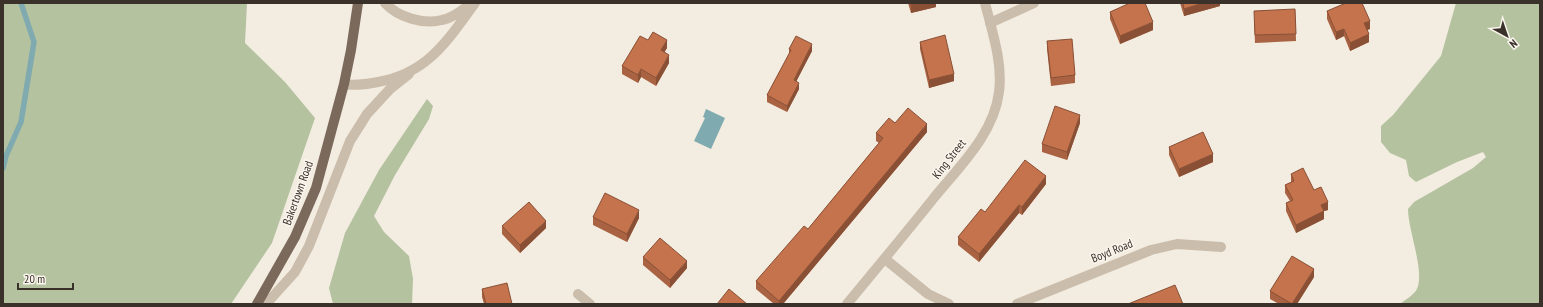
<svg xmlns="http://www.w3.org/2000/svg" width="1543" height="307" font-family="'PT Sans Narrow',sans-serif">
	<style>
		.green { fill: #b4c2a0 }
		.water { fill: #7faab0 }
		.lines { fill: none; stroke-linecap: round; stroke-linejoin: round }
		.stream { stroke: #7faab0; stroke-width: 5.5 }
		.minor { stroke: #cbbdac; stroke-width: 10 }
		.major { stroke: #7b695c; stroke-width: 10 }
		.wall { fill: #a96342 }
		.shaded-wall { fill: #895036 }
		.building { fill: #c4734d; stroke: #895036 }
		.labels { text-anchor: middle; stroke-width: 3; stroke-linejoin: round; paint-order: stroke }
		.street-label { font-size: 12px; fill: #3a312b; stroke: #faf5ed }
	</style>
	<rect width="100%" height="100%" fill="#f3ece0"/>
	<!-- green -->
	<g class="green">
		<path d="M 3,3 L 247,3 L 245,43 L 285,82 L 315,118 L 272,243 L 231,304 L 3,304 Z"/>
		<path d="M 1456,3 L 1540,3 L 1540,304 L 1400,304 C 1405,300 1414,295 1417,289 C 1425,271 1408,230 1408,209 L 1414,202 L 1473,168 L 1486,157 L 1483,152 L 1457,162 L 1416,182 L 1409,176 L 1406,160 L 1390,153 L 1381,142 L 1381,126 L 1393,115 L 1441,56 Z"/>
		<path d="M 427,99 L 433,106 L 429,119 L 395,175 L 374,216 L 384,232 L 409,256 L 413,279 L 412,304 L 333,304 L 329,288 L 345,233 L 379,170 Z"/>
	</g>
	<!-- water -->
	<path class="water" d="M 706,109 L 725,118 L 711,149 L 694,141 L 705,118 L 703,117 Z"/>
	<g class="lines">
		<!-- stream -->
		<path class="stream" d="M 3,168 L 6,156 L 21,122 L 34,42 L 21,3"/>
		<!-- minor -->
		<g class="minor">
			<path d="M 385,3 C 398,17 423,25 442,20 C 453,18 461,11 469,5"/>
			<path d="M 990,23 L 1034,3"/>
			<path d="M 344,84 C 356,86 367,84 378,82 C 428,73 447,41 475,3"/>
			<path d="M 885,259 L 928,294 L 949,304"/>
			<path d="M 578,294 L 590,304"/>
			<path d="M 266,304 L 295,272 L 309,246 L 350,141 L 367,114 L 390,89 L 409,74"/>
			<path d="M 847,304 C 876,269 905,234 933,199 C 959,167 994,134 999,92 C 1003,63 992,31 985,3"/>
			<path d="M 1017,304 L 1151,250 L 1177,244 L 1221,247"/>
		</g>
		<!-- major -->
		<path class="major" d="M 257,304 L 295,237 L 316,188 L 344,84 L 351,50 L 358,3"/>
	</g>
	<!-- wall -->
	<g class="wall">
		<path d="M 908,3 L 936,3 L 936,7 L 911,13 Z"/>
		<path d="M 1180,3 L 1220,3 L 1220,6 L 1184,16 Z"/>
		<path d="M 1295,9 L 1296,41 L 1255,43 L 1254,19 Z"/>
		<path d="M 1327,11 L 1370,29 L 1367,30 L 1369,42 L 1350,51 L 1344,36 L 1336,40 L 1327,19 Z"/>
		<path d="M 1110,12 L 1153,30 L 1120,44 L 1110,19 Z"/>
		<path d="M 648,40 L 667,48 L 664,52 L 669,63 L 656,86 L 641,77 L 638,83 L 622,74 L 622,66 Z"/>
		<path d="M 1047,41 L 1075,75 L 1075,83 L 1051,86 L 1047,49 Z"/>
		<path d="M 920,42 L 954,81 L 929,88 L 920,49 Z"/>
		<path d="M 789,49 L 812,51 L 796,81 L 799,89 L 787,112 L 767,102 L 767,95 L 789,55 Z"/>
		<path d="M 895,123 L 927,132 L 783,304 L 774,304 L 756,289 L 756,281 L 808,229 L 879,143 L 876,141 L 876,133 Z"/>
		<path d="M 1080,123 L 1067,160 L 1042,152 L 1042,144 Z"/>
		<path d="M 1169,147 L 1213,162 L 1179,177 L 1169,155 Z"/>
		<path d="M 1291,174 L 1314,190 L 1328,210 L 1324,211 L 1324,219 L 1296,233 L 1286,211 L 1286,203 L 1290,201 L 1285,193 L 1285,185 L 1291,182 Z"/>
		<path d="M 1046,184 L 1022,215 L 1019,213 L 979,262 L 958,245 L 958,237 L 985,212 Z"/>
		<path d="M 593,217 L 639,218 L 627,242 L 593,225 Z"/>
		<path d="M 502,226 L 546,228 L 520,253 L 502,234 Z"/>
		<path d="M 643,257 L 687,268 L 670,288 L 643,265 Z"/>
		<path d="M 1314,277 L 1297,304 L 1279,304 L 1270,299 L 1270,291 Z"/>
		<path d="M 482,289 L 512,304 L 484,304 L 482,297 Z"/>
	</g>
	<!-- shaded-wall -->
	<g class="shaded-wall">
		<path d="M 921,3 L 936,3 L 936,7 L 911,13 L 911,5 Z"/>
		<path d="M 1203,3 L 1220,3 L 1220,6 L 1184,16 L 1184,9 Z"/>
		<path d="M 1370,21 L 1370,29 L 1364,31 L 1364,23 Z"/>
		<path d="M 1153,22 L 1153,30 L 1120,44 L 1120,36 Z"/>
		<path d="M 1344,29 L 1344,36 L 1336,40 L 1336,32 Z"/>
		<path d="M 1369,34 L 1369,42 L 1350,51 L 1350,43 Z"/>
		<path d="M 667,40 L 667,48 L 661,58 L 661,50 Z"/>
		<path d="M 812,44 L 812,51 L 794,86 L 794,80 Z"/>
		<path d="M 669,55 L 669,63 L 656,86 L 656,78 Z"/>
		<path d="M 641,69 L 641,77 L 638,83 L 638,75 Z"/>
		<path d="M 954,74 L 954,81 L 929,88 L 929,80 Z"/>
		<path d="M 799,83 L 799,89 L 787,112 L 787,106 Z"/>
		<path d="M 1080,115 L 1080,123 L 1067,160 L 1067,152 Z"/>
		<path d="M 927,124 L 927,132 L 783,304 L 779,304 L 779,301 Z"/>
		<path d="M 1213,154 L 1213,162 L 1179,177 L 1179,169 Z"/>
		<path d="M 1046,176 L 1046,184 L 1022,215 L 1022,207 Z"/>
		<path d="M 1328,202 L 1328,210 L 1324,211 L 1324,219 L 1296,233 L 1296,225 L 1321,205 Z"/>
		<path d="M 1019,205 L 1019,213 L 979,262 L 979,254 Z"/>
		<path d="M 639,210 L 639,218 L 627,242 L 627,234 Z"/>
		<path d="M 546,221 L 546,228 L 520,253 L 520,245 Z"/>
		<path d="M 687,261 L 687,268 L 670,288 L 670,280 Z"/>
		<path d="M 1314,269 L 1314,277 L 1297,304 L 1292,304 Z"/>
	</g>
	<!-- building -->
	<g class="building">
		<path d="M 910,3 L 921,3 L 911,5 Z"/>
		<path d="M 1130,3 L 1145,3 L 1153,22 L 1120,36 L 1110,12 Z"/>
		<path d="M 1183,3 L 1203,3 L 1184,9 Z"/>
		<path d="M 1346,3 L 1362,3 L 1370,21 L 1364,23 L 1369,34 L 1350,43 L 1344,29 L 1336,32 L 1327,11 Z"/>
		<path d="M 1295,9 L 1296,34 L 1255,35 L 1254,11 Z"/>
		<path d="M 653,32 L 667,40 L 661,50 L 669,55 L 656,78 L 641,69 L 638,75 L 622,66 L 640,36 L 648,40 Z"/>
		<path d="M 945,35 L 954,74 L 929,80 L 920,42 Z"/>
		<path d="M 796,36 L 812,44 L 794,80 L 799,83 L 787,106 L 767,95 L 791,50 L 789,49 Z"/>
		<path d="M 1072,39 L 1075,75 L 1051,78 L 1047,41 Z"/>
		<path d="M 1055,106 L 1080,115 L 1067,152 L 1042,144 Z"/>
		<path d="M 908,108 L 927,124 L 779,301 L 756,281 L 804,226 L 808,229 L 883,138 L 876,133 L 889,118 L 895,123 Z"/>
		<path d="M 1203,132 L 1213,154 L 1179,169 L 1169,147 Z"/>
		<path d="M 1025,160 L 1046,176 L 1022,207 L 1019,205 L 979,254 L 958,237 L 981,209 L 985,212 Z"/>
		<path d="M 1303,168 L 1314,190 L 1321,187 L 1328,202 L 1321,205 L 1324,211 L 1296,225 L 1286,203 L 1293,200 L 1285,185 L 1294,181 L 1291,174 Z"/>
		<path d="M 605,193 L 639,210 L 627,234 L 593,217 Z"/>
		<path d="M 529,202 L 546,221 L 520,245 L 502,226 Z"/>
		<path d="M 660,238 L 687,261 L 670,280 L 643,257 Z"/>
		<path d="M 1292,256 L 1314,269 L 1292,304 L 1270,291 Z"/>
		<path d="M 507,283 L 512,304 L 486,304 L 482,289 Z"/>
		<path d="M 1175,285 L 1183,304 L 1128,304 Z"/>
		<path d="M 729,289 L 747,304 L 717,304 Z"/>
	</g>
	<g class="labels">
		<!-- street labels -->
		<g class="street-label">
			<text transform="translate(949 159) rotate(-52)" y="4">King Street</text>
			<text transform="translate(298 193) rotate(-70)" y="4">Bakertown Road</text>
			<text transform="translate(1112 251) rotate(-22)" y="4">Boyd Road</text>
		</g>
	</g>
	<!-- border -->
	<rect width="1543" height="307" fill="none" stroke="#3a312b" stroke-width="8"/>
	<!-- north arrow -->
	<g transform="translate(1507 36) rotate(140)" stroke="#faf5ed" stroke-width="3" paint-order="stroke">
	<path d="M0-3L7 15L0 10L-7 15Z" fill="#3a312b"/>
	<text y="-6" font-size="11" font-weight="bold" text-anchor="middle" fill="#3a312b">N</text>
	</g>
	<!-- scale -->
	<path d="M18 283v6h55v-6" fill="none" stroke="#3a312b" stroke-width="2"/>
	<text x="24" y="283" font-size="12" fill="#3a312b" stroke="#faf5ed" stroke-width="3" paint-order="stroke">20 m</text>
</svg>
